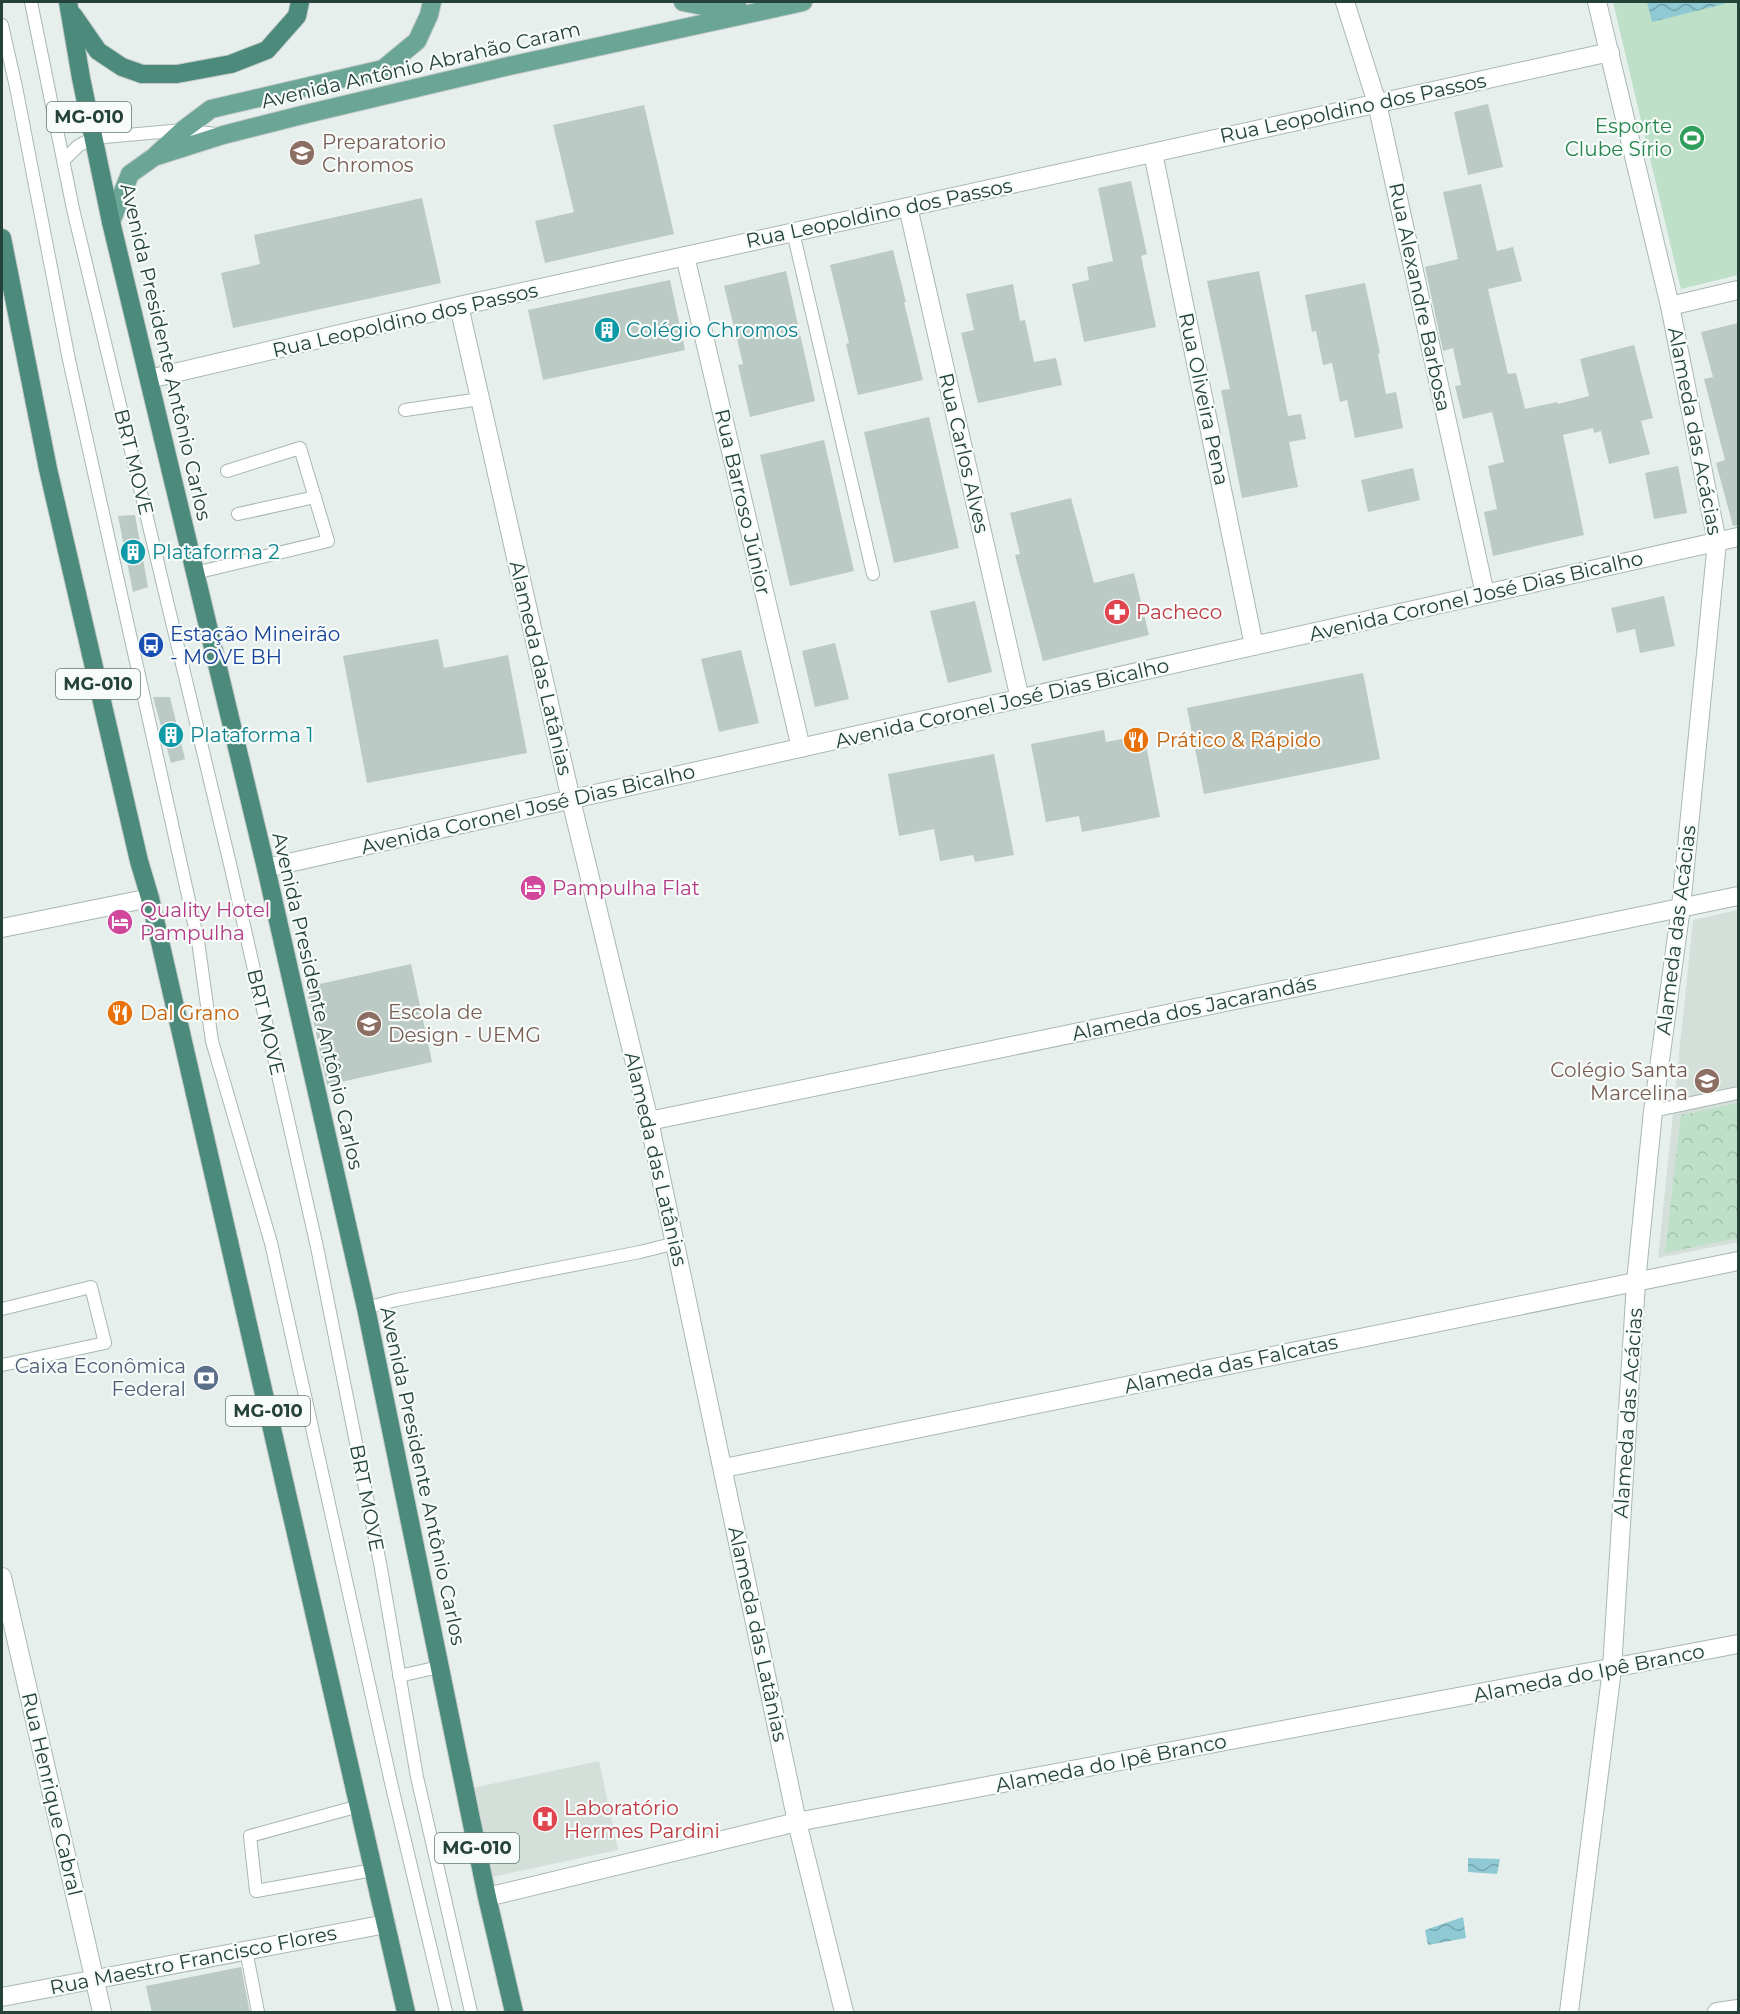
<svg xmlns="http://www.w3.org/2000/svg" width="1740" height="2014" font-family="Montserrat,sans-serif">
	<style>
		.built { fill: #d4dfda }
		.grass { fill: #bfe0c8 }
		.forest { fill: url(#forest-crowns) }
		.water { fill: url(#water-waves) }
		.building { fill: #bbcac4 }
		.lines { fill: none; stroke-linecap: round; stroke-linejoin: round }
		.service-casing { stroke: #a8b8b2; stroke-width: 14 }
		.minor-casing { stroke: #a8b8b2; stroke-width: 20 }
		.tertiary-casing { stroke: #a8b8b2; stroke-width: 20 }
		.primary-casing { stroke: #c2cac8; stroke-width: 20 }
		.trunk-casing { stroke: #c2cac8; stroke-width: 20 }
		.service { stroke: #fff; stroke-width: 12 }
		.minor { stroke: #fff; stroke-width: 18 }
		.tertiary { stroke: #fff; stroke-width: 18 }
		.primary { stroke: #6aa596; stroke-width: 18 }
		.trunk { stroke: #4c8a7c; stroke-width: 18 }
		.labels { text-anchor: middle; stroke-width: 4.5; stroke-linejoin: round; paint-order: stroke }
		.shield { fill: #f7fbf9; stroke: #637a73; stroke-width: 1.5 }
		.shield-label { font-size: 18px; font-weight: bold; fill: #24423a }
		.street-label { font-size: 20px; fill: #24423a; stroke: #f7fbf9 }
		.leisure-label { font-size: 20px; fill: #27864d; stroke: #f7fbf9; text-anchor: end }
		.education-label { font-size: 20px; fill: #785e54; stroke: #f7fbf9; text-anchor: start }
		.culture-label { font-size: 20px; fill: #0d838f; stroke: #f7fbf9; text-anchor: start }
		.health-label { font-size: 20px; fill: #be3a42; stroke: #f7fbf9; text-anchor: start }
		.transit-label { font-size: 20px; fill: #164399; stroke: #f7fbf9; text-anchor: start }
		.food-label { font-size: 20px; fill: #c56008; stroke: #f7fbf9; text-anchor: start }
		.hotel-label { font-size: 20px; fill: #b23c85; stroke: #f7fbf9; text-anchor: start }
		.service-label { font-size: 20px; fill: #4e5e75; stroke: #f7fbf9; text-anchor: end }
	</style>
	<defs>
		<pattern id="forest-crowns" width="20" height="18" patternUnits="userSpaceOnUse" patternTransform="scale(1.5)"><rect width="20" height="18" fill="#bfe0c8"/><path d="M2 6a3 3 0 1 1 6 0M12 15a3 3 0 1 1 6 0" fill="none" stroke="#a4c1ad"/></pattern>
		<pattern id="water-waves" width="16" height="10" patternUnits="userSpaceOnUse" patternTransform="scale(1.5)"><rect width="16" height="10" fill="#8ec9d4"/><path d="M0 5q4-4 8 0t8 0" fill="none" stroke="#74a5ad"/></pattern>
	</defs>
	<rect width="100%" height="100%" fill="#e6efeb"/>
	<!-- built -->
	<g class="built">
		<path d="M 1738,910 L 1738,1242 L 1658,1258 L 1693,920 Z"/>
		<path d="M 599,1761 L 618,1850 L 492,1877 L 473,1788 Z"/>
	</g>
	<!-- grass -->
	<path class="grass" d="M 1613,2 L 1738,2 L 1738,275 L 1681,289 Z"/>
	<!-- forest -->
	<path class="forest" d="M 1738,1103 L 1738,1238 L 1665,1253 L 1681,1115 Z"/>
	<!-- water -->
	<g class="water">
		<path d="M 1647,2 L 1724,2 L 1724,4 L 1652,22 Z"/>
		<path d="M 1468,1858 L 1500,1859 L 1497,1874 L 1468,1872 Z"/>
		<path d="M 1463,1917 L 1466,1938 L 1428,1945 L 1425,1930 Z"/>
	</g>
	<!-- building -->
	<g class="building">
		<path d="M 1488,104 L 1503,167 L 1468,175 L 1454,112 Z"/>
		<path d="M 644,105 L 674,234 L 545,263 L 535,221 L 574,212 L 553,125 Z"/>
		<path d="M 1131,181 L 1147,254 L 1141,256 L 1156,327 L 1084,342 L 1072,284 L 1089,280 L 1087,267 L 1113,261 L 1098,188 Z"/>
		<path d="M 1481,184 L 1497,251 L 1513,247 L 1522,281 L 1488,289 L 1508,374 L 1516,373 L 1525,409 L 1557,402 L 1558,404 L 1589,396 L 1580,359 L 1634,345 L 1653,418 L 1641,421 L 1650,454 L 1609,464 L 1601,431 L 1594,433 L 1593,428 L 1563,435 L 1584,535 L 1493,556 L 1484,512 L 1497,509 L 1488,466 L 1504,462 L 1492,412 L 1463,419 L 1455,386 L 1461,385 L 1453,348 L 1443,351 L 1425,267 L 1458,259 L 1443,192 Z"/>
		<path d="M 422,198 L 441,283 L 233,328 L 221,273 L 260,264 L 254,235 Z"/>
		<path d="M 893,250 L 906,302 L 904,302 L 923,380 L 858,395 L 846,344 L 849,343 L 830,265 Z"/>
		<path d="M 786,271 L 815,401 L 750,417 L 738,365 L 743,364 L 724,286 Z"/>
		<path d="M 1259,271 L 1288,416 L 1301,414 L 1306,439 L 1289,442 L 1298,487 L 1242,498 L 1221,390 L 1230,389 L 1207,281 Z"/>
		<path d="M 670,280 L 685,350 L 543,380 L 528,310 Z"/>
		<path d="M 1365,283 L 1380,353 L 1378,354 L 1386,394 L 1396,392 L 1403,428 L 1355,438 L 1347,400 L 1340,402 L 1332,363 L 1323,365 L 1316,331 L 1312,332 L 1305,295 Z"/>
		<path d="M 1013,284 L 1020,321 L 1025,320 L 1034,362 L 1056,358 L 1062,385 L 978,403 L 961,333 L 974,330 L 966,294 Z"/>
		<path d="M 1738,323 L 1738,525 L 1733,526 L 1716,463 L 1725,460 L 1704,379 L 1713,377 L 1701,332 Z"/>
		<path d="M 929,417 L 959,548 L 894,563 L 864,432 Z"/>
		<path d="M 824,440 L 854,571 L 790,586 L 760,455 Z"/>
		<path d="M 1678,466 L 1687,513 L 1654,519 L 1645,473 Z"/>
		<path d="M 1413,468 L 1420,500 L 1368,512 L 1361,480 Z"/>
		<path d="M 1071,498 L 1094,583 L 1134,573 L 1149,635 L 1043,661 L 1015,555 L 1020,554 L 1010,513 Z"/>
		<path d="M 135,515 L 148,587 L 133,592 L 118,516 Z"/>
		<path d="M 1664,596 L 1675,646 L 1640,653 L 1635,629 L 1617,633 L 1611,608 Z"/>
		<path d="M 975,601 L 992,672 L 948,683 L 930,611 Z"/>
		<path d="M 438,639 L 444,668 L 508,655 L 527,753 L 367,783 L 343,656 Z"/>
		<path d="M 835,643 L 849,699 L 815,707 L 802,651 Z"/>
		<path d="M 741,650 L 759,723 L 719,732 L 701,659 Z"/>
		<path d="M 1363,673 L 1380,759 L 1204,794 L 1187,708 Z"/>
		<path d="M 153,697 L 170,697 L 185,759 L 171,763 Z"/>
		<path d="M 1104,730 L 1106,742 L 1144,735 L 1160,817 L 1082,832 L 1079,816 L 1046,822 L 1031,744 Z"/>
		<path d="M 994,754 L 1014,855 L 975,862 L 973,855 L 940,861 L 934,829 L 899,836 L 888,774 Z"/>
		<path d="M 411,964 L 432,1062 L 327,1085 L 306,987 Z"/>
		<path d="M 241,1967 L 250,2013 L 152,2013 L 146,1986 Z"/>
	</g>
	<g class="lines">
		<!-- service casing -->
		<g class="service-casing">
			<g id="service">
				<path d="M 31,2 L 73,209 L 230,864 L 317,1247 L 380,1563 L 417,1777 L 471,2012"/>
				<path d="M 2,25 L 16,87 L 69,360 L 198,941 L 212,1041 L 271,1243 L 392,1787 L 446,2012"/>
				<path d="M 64,160 L 78,146 L 93,138 L 183,130 L 216,134"/>
				<path d="M 793,232 L 873,574"/>
				<path d="M 405,410 L 480,399"/>
				<path d="M 238,514 L 315,497"/>
				<path d="M 195,573 L 328,541 L 300,448 L 227,471"/>
				<path d="M 1653,1111 L 1738,1093"/>
				<path d="M 366,1308 L 396,1300 L 640,1252 L 676,1243"/>
				<path d="M 2,1309 L 91,1287 L 105,1343 L 2,1365"/>
				<path d="M 399,1676 L 439,1667"/>
				<path d="M 359,1806 L 250,1836 L 256,1891 L 373,1870"/>
				<path d="M 246,1950 L 258,2012"/>
			</g>
		</g>
		<!-- minor casing -->
		<g class="minor-casing">
			<g id="minor">
				<path d="M 1345,2 L 1377,103 L 1485,594"/>
				<path d="M 1153,153 L 1254,646"/>
				<path d="M 908,207 L 1020,699"/>
				<path d="M 685,256 L 801,748"/>
				<path d="M 459,306 L 571,800 L 649,1121 L 797,1822 L 844,2012"/>
				<path d="M 1670,306 L 1738,290"/>
				<path d="M 149,379 L 459,306 L 1610,52"/>
				<path d="M 2,928 L 150,898"/>
				<path d="M 649,1121 L 1738,896"/>
				<path d="M 724,1468 L 1738,1261"/>
				<path d="M 2,1997 L 386,1924"/>
				<path d="M 1569,2012 L 1612,1669 L 1636,1282 L 1653,1111 L 1681,907 L 1717,542 L 1670,306 L 1597,2"/>
				<path d="M 1717,2012 L 1738,2009"/>
			</g>
		</g>
		<!-- tertiary casing -->
		<g class="tertiary-casing">
			<g id="tertiary">
				<path d="M 266,868 L 1738,537"/>
				<path d="M 2,1577 L 102,2012"/>
				<path d="M 487,1897 L 797,1822 L 1738,1644"/>
			</g>
		</g>
		<!-- primary casing -->
		<g class="primary-casing">
			<g id="primary">
				<path d="M 683,2 L 718,9 L 738,8"/>
				<path d="M 157,154 L 183,130 L 211,109 L 383,69 L 417,41 L 429,15 L 432,2"/>
				<path d="M 111,222 L 130,174 L 154,157 L 223,135 L 306,114 L 509,66 L 803,2"/>
			</g>
		</g>
		<!-- trunk casing -->
		<g class="trunk-casing">
			<g id="trunk">
				<path d="M 68,2 L 81,78 L 111,222 L 266,868 L 366,1308 L 487,1897 L 514,2012"/>
				<path d="M 73,15 L 98,51 L 122,67 L 142,74 L 177,74 L 231,64 L 267,50 L 297,16 L 300,2"/>
				<path d="M 2,238 L 48,469 L 139,861 L 150,898 L 406,2012"/>
			</g>
		</g>
		<!-- service -->
		<use href="#service" class="service"/>
		<!-- minor -->
		<use href="#minor" class="minor"/>
		<!-- tertiary -->
		<use href="#tertiary" class="tertiary"/>
		<!-- primary -->
		<use href="#primary" class="primary"/>
		<!-- trunk -->
		<use href="#trunk" class="trunk"/>
	</g>
	<!-- icons -->
	<defs>
		<g id="stadium-disc" transform="scale(1.35)"><circle r="9.5" fill="#2e9e5b" stroke="#f7fbf9"/><path d="M0-5a6.5 5 0 1 0 0 10a6.5 5 0 1 0 0-10ZM-3.5-1.8h7v3.6h-7Z" fill="#fff"/></g>
		<g id="school-disc" transform="scale(1.35)"><circle r="9.5" fill="#8d6e63" stroke="#f7fbf9"/><path d="M0-5L7-2L0 1L-7-2ZM-4 1L0 2.5L4 1V4Q0 6-4 4Z" fill="#fff"/></g>
		<g id="building-disc" transform="scale(1.35)"><circle r="9.5" fill="#0f9aa8" stroke="#f7fbf9"/><path d="M-4-6H4V6H1V3H-1V6H-4ZM-2.5-4.3h1.7v1.8h-1.7ZM.8-4.3h1.7v1.8H.8ZM-2.5-1h1.7V.8h-1.7ZM.8-1h1.7V.8H.8Z" fill="#fff"/></g>
		<g id="pharmacy-disc" transform="scale(1.35)"><circle r="9.5" fill="#e0444e" stroke="#f7fbf9"/><path d="M-2-6h4v4h4v4h-4v4h-4v-4h-4v-4h4Z" fill="#fff"/></g>
		<g id="bus-disc" transform="scale(1.35)"><circle r="9.5" fill="#1a4fb4" stroke="#f7fbf9"/><path d="M-5-6H5V4H4V6H2V4H-2V6H-4V4H-5ZM-3.5-4V0h7V-4ZM-3.5 1.2v1.5H-2V1.2ZM2 1.2v1.5H3.5V1.2Z" fill="#fff"/></g>
		<g id="restaurant-disc" transform="scale(1.35)"><circle r="9.5" fill="#e8710a" stroke="#f7fbf9"/><path d="M-5-6h1v4h1v-4h1v4h1v-4h1v5L-1.5 .5V6h-2V.5L-5-1ZM5-6V6H3V1.5H1.5Q1.5-4 5-6Z" fill="#fff"/></g>
		<g id="hotel-disc" transform="scale(1.35)"><circle r="9.5" fill="#d1479c" stroke="#f7fbf9"/><path d="M-6-4.5h1.5V1H6V5H4.5V3h-9V5H-6ZM-4 0a1.8 1.8 0 1 1 3.6 0ZM.5 0V-2.5h3Q6-2.5 6 0Z" fill="#fff"/></g>
		<g id="university-disc" transform="scale(1.35)"><circle r="9.5" fill="#8d6e63" stroke="#f7fbf9"/><path d="M0-5L7-2L0 1L-7-2ZM-4 1L0 2.5L4 1V4Q0 6-4 4Z" fill="#fff"/></g>
		<g id="bank-disc" transform="scale(1.35)"><circle r="9.5" fill="#5c6f8a" stroke="#f7fbf9"/><path d="M-6-4H6V4H-6ZM0-2.3a2.3 2.3 0 1 0 0 4.6a2.3 2.3 0 1 0 0-4.6Z" fill="#fff"/></g>
		<g id="hospital-disc" transform="scale(1.35)"><circle r="9.5" fill="#e0444e" stroke="#f7fbf9"/><path d="M-5-5h3v3.5h4V-5h3V5h-3V1.5h-4V5h-3Z" fill="#fff"/></g>
	</defs>
	<g fill-rule="evenodd">
		<use href="#stadium-disc" x="1692" y="138"/>
		<use href="#school-disc" x="302" y="153"/>
		<use href="#building-disc" x="607" y="330"/>
		<use href="#building-disc" x="133" y="552"/>
		<use href="#pharmacy-disc" x="1117" y="612"/>
		<use href="#bus-disc" x="151" y="645"/>
		<use href="#building-disc" x="171" y="735"/>
		<use href="#restaurant-disc" x="1136" y="740"/>
		<use href="#hotel-disc" x="533" y="888"/>
		<use href="#hotel-disc" x="120" y="922"/>
		<use href="#restaurant-disc" x="120" y="1013"/>
		<use href="#university-disc" x="369" y="1024"/>
		<use href="#school-disc" x="1707" y="1081"/>
		<use href="#bank-disc" x="206" y="1378"/>
		<use href="#hospital-disc" x="545" y="1819"/>
	</g>
	<g class="labels">
		<!-- shield labels -->
		<g class="shield">
			<rect x="47" y="102" width="84" height="30" rx="4.5"/>
			<rect x="56" y="669" width="84" height="30" rx="4.5"/>
			<rect x="226" y="1396" width="84" height="30" rx="4.5"/>
			<rect x="435" y="1833" width="84" height="30" rx="4.5"/>
		</g>
		<g class="shield-label">
			<text x="89" y="123">MG-010</text>
			<text x="98" y="690">MG-010</text>
			<text x="268" y="1417">MG-010</text>
			<text x="477" y="1854">MG-010</text>
		</g>
		<!-- street labels -->
		<g class="street-label">
			<text transform="translate(421 65) rotate(-13)" y="7">Avenida Antônio Abrahão Caram</text>
			<text transform="translate(1353 108) rotate(-12)" y="7">Rua Leopoldino dos Passos</text>
			<text transform="translate(879 213) rotate(-12)" y="7">Rua Leopoldino dos Passos</text>
			<text transform="translate(1420 297) rotate(78)" y="7">Rua Alexandre Barbosa</text>
			<text transform="translate(405 320) rotate(-13)" y="7">Rua Leopoldino dos Passos</text>
			<text transform="translate(166 352) rotate(77)" y="7">Avenida Presidente Antônio Carlos</text>
			<text transform="translate(1204 399) rotate(78)" y="7">Rua Oliveira Pena</text>
			<text transform="translate(1695 431) rotate(79)" y="7">Alameda das Acácias</text>
			<text transform="translate(964 453) rotate(77)" y="7">Rua Carlos Alves</text>
			<text transform="translate(134 462) rotate(76)" y="7">BRT MOVE</text>
			<text transform="translate(743 502) rotate(77)" y="7">Rua Barroso Júnior</text>
			<text transform="translate(1476 596) rotate(-13)" y="7">Avenida Coronel José Dias Bicalho</text>
			<text transform="translate(541 668) rotate(77)" y="7">Alameda das Latânias</text>
			<text transform="translate(1002 703) rotate(-13)" y="7">Avenida Coronel José Dias Bicalho</text>
			<text transform="translate(528 809) rotate(-13)" y="7">Avenida Coronel José Dias Bicalho</text>
			<text transform="translate(1676 930) rotate(-83)" y="7">Alameda das Acácias</text>
			<text transform="translate(318 1001) rotate(77)" y="7">Avenida Presidente Antônio Carlos</text>
			<text transform="translate(1194 1008) rotate(-12)" y="7">Alameda dos Jacarandás</text>
			<text transform="translate(266 1022) rotate(77)" y="7">BRT MOVE</text>
			<text transform="translate(656 1159) rotate(77)" y="7">Alameda das Latânias</text>
			<text transform="translate(1231 1364) rotate(-12)" y="7">Alameda das Falcatas</text>
			<text transform="translate(1628 1413) rotate(-86)" y="7">Alameda das Acácias</text>
			<text transform="translate(423 1476) rotate(78)" y="7">Avenida Presidente Antônio Carlos</text>
			<text transform="translate(367 1498) rotate(79)" y="7">BRT MOVE</text>
			<text transform="translate(758 1634) rotate(78)" y="7">Alameda das Latânias</text>
			<text transform="translate(1589 1673) rotate(-11)" y="7">Alameda do Ipê Branco</text>
			<text transform="translate(1111 1763) rotate(-11)" y="7">Alameda do Ipê Branco</text>
			<text transform="translate(52 1794) rotate(77)" y="7">Rua Henrique Cabral</text>
			<text transform="translate(193 1960) rotate(-11)" y="7">Rua Maestro Francisco Flores</text>
		</g>
		<!-- leisure labels -->
		<g class="leisure-label">
			<text x="1672" y="133">Esporte<tspan x="1672" dy="23">Clube Sírio</tspan></text>
		</g>
		<!-- education labels -->
		<g class="education-label">
			<text x="322" y="149">Preparatorio<tspan x="322" dy="23">Chromos</tspan></text>
			<text x="388" y="1019">Escola de<tspan x="388" dy="23">Design - UEMG</tspan></text>
			<text x="1688" y="1077" text-anchor="end">Colégio Santa<tspan x="1688" dy="23">Marcelina</tspan></text>
		</g>
		<!-- culture labels -->
		<g class="culture-label">
			<text x="626" y="337">Colégio Chromos</text>
			<text x="152" y="559">Plataforma 2</text>
			<text x="190" y="742">Plataforma 1</text>
		</g>
		<!-- health labels -->
		<g class="health-label">
			<text x="1136" y="619">Pacheco</text>
			<text x="564" y="1815">Laboratório<tspan x="564" dy="23">Hermes Pardini</tspan></text>
		</g>
		<!-- transit labels -->
		<g class="transit-label">
			<text x="170" y="641">Estação Mineirão<tspan x="170" dy="23">- MOVE BH</tspan></text>
		</g>
		<!-- food labels -->
		<g class="food-label">
			<text x="1156" y="747">Prático &amp; Rápido</text>
			<text x="140" y="1020">Dal Grano</text>
		</g>
		<!-- hotel labels -->
		<g class="hotel-label">
			<text x="552" y="895">Pampulha Flat</text>
			<text x="140" y="917">Quality Hotel<tspan x="140" dy="23">Pampulha</tspan></text>
		</g>
		<!-- service labels -->
		<g class="service-label">
			<text x="186" y="1373">Caixa Econômica<tspan x="186" dy="23">Federal</tspan></text>
		</g>
	</g>
	<!-- border -->
	<rect width="1740" height="2014" fill="none" stroke="#24423a" stroke-width="6"/>
</svg>
